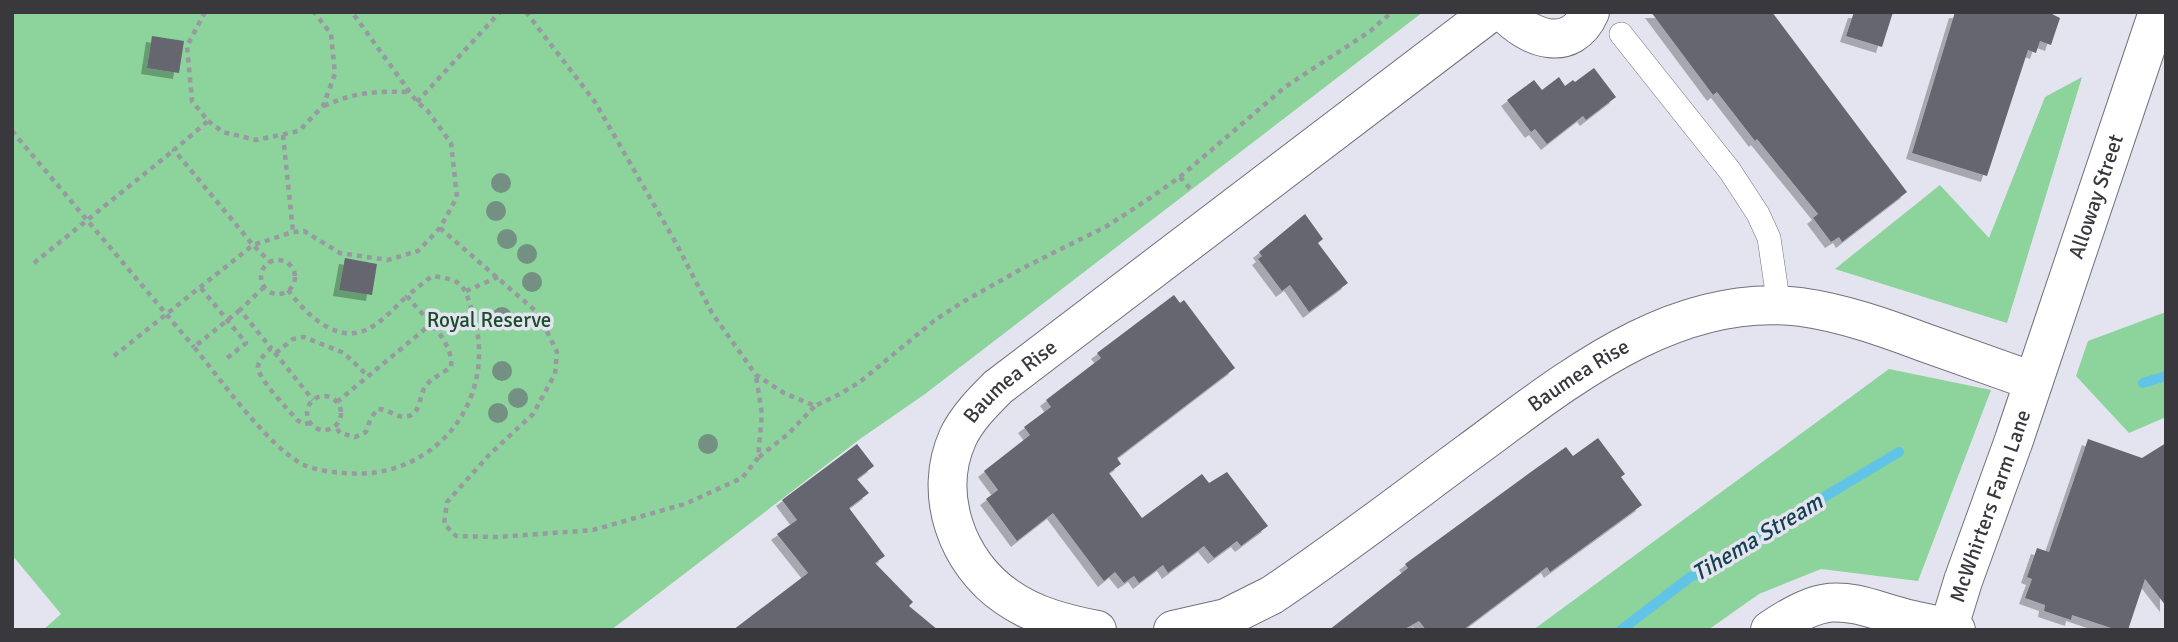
<svg xmlns="http://www.w3.org/2000/svg" width="2178" height="642" font-family="Signika,sans-serif">
	<style>
		.green { fill: #8cd39c }
		.lines { fill: none; stroke-linecap: round; stroke-linejoin: round }
		.stream { stroke: #61c4e7; stroke-width: 10 }
		.building { fill: #656670; filter: url(#shadow) }
		.lane-casing { stroke: #70717b; stroke-width: 24 }
		.street-casing { stroke: #70717b; stroke-width: 40 }
		.path { stroke: #9899a1; stroke-width: 4.5; stroke-dasharray: 5 5; stroke-linecap: butt }
		.lane { stroke: #fff; stroke-width: 23 }
		.street { stroke: #fff; stroke-width: 38 }
		.tree { fill: #749082 }
		.labels { text-anchor: middle; stroke-width: 7; stroke-linejoin: round; paint-order: stroke }
		.street-label { font-size: 21px; fill: #38383d; stroke: #e3e4ef }
		.park-label { font-size: 21px; fill: #1a4c29; stroke: #e3e4ef }
		.water-label { font-size: 23px; font-style: italic; fill: #144150; stroke: #e3e4ef }
	</style>
	<defs>
		<filter id="shadow"><feDropShadow dx="-6" dy="6" stdDeviation="0" flood-color="#0004"/></filter>
	</defs>
	<rect width="100%" height="100%" fill="#e3e4ef"/>
	<!-- green -->
	<g class="green">
		<path d="M 12,12 L 1423,12 L 925,394 L 860,439 L 611,630 L 43,630 L 61,614 L 12,555 Z"/>
		<path d="M 2082,77 L 2007,323 L 1835,269 L 1940,185 L 1989,238 L 2045,97 Z"/>
		<path d="M 2166,312 L 2166,417 L 2129,433 L 2076,376 L 2088,341 Z"/>
		<path d="M 1889,369 L 1991,390 L 1918,581 L 1821,569 L 1759,594 L 1708,630 L 1533,630 Z"/>
	</g>
	<g class="lines">
		<!-- stream -->
		<g class="stream">
			<path d="M 2143,383 L 2166,376"/>
			<path d="M 1621,630 L 1689,578 L 1899,452"/>
		</g>
	</g>
	<!-- building -->
	<g class="building">
		<path d="M 1651,12 L 1772,12 L 1907,192 L 1842,242 L 1839,237 L 1831,242 L 1813,218 L 1818,214 L 1757,139 L 1755,141 L 1717,92 L 1713,95 Z"/>
		<path d="M 1854,12 L 1893,12 L 1882,47 L 1846,36 Z"/>
		<path d="M 1955,12 L 2048,12 L 2060,18 L 2051,45 L 2040,41 L 2036,53 L 2028,50 L 1987,176 L 1912,153 Z"/>
		<path d="M 152,36 L 184,41 L 179,73 L 147,68 Z"/>
		<path d="M 1594,68 L 1616,97 L 1586,120 L 1583,116 L 1547,144 L 1535,129 L 1531,132 L 1507,100 L 1534,80 L 1542,90 L 1559,77 L 1565,86 L 1573,80 L 1575,82 Z"/>
		<path d="M 1305,214 L 1323,239 L 1318,243 L 1348,283 L 1309,312 L 1290,285 L 1282,291 L 1258,259 L 1262,256 L 1259,252 Z"/>
		<path d="M 345,258 L 377,264 L 372,295 L 339,290 Z"/>
		<path d="M 1174,295 L 1180,303 L 1184,300 L 1235,368 L 1117,458 L 1121,464 L 1109,473 L 1142,518 L 1202,474 L 1209,483 L 1227,472 L 1268,526 L 1241,546 L 1237,541 L 1214,558 L 1204,546 L 1168,573 L 1163,565 L 1139,583 L 1134,576 L 1124,583 L 1115,572 L 1104,581 L 1053,513 L 1017,541 L 986,499 L 998,490 L 984,471 L 1030,435 L 1024,427 L 1051,407 L 1046,400 L 1101,358 L 1097,353 Z"/>
		<path d="M 1598,438 L 1625,474 L 1621,477 L 1642,505 L 1550,572 L 1547,567 L 1463,630 L 1426,630 L 1419,621 L 1403,630 L 1329,630 L 1408,568 L 1405,564 L 1535,469 L 1566,447 L 1573,456 Z"/>
		<path d="M 2088,439 L 2142,458 L 2166,443 L 2166,606 L 2145,579 L 2128,630 L 2117,630 L 2072,615 L 2071,620 L 2044,611 L 2045,605 L 2025,598 L 2032,579 L 2027,577 L 2037,548 L 2049,552 Z"/>
		<path d="M 857,444 L 874,466 L 857,479 L 869,493 L 849,508 L 885,556 L 875,563 L 913,602 L 909,606 L 938,630 L 733,630 L 808,573 L 777,534 L 797,520 L 782,500 Z"/>
	</g>
	<g class="lines">
		<!-- lane casing -->
		<g class="lane-casing">
			<path id="lane" d="M 1621,34 L 1730,171 L 1758,214 L 1769,238 L 1779,306"/>
		</g>
		<!-- street casing -->
		<g class="street-casing">
			<g id="street">
				<path d="M 1504,12 C 1529,39 1571,55 1590,12"/>
				<path id="s1" d="M 1097,630 C 1066,624 1034,616 1007,597 C 957,563 932,494 958,437 C 967,418 983,402 998,387 L 1491,12"/>
				<path id="s2" d="M 1173,630 L 1226,618 L 1272,595 C 1339,550 1404,500 1469,452 C 1566,381 1673,291 1801,307 C 1843,313 1883,327 1923,342 C 1960,355 1997,368 2033,381"/>
				<path d="M 1770,630 C 1831,589 1843,601 1908,619 C 1924,623 1940,625 1956,630"/>
				<path id="s3" d="M 1948,630 L 1963,581 L 2014,440 L 2158,12"/>
			</g>
		</g>
		<!-- path -->
		<g class="path">
			<path d="M 205,12 L 187,46 L 192,101 L 208,121 L 174,150 L 253,245 L 293,232 L 304,231 L 340,253 L 388,260 L 418,251 L 440,228 L 457,197 L 451,143 L 427,110 L 417,102 L 352,12"/>
			<path d="M 526,12 L 595,102 L 676,243 L 712,313 L 756,375 L 784,393 L 815,406 L 840,394 L 861,381 L 935,320 L 961,303 L 1023,268 L 1107,226 L 1147,200 L 1180,177 L 1285,87 L 1369,32 L 1392,12"/>
			<path d="M 417,102 L 500,12"/>
			<path d="M 324,106 C 355,92 376,91 409,92"/>
			<path d="M 208,121 L 223,132 L 256,140 L 299,131 L 323,106 L 335,74 L 331,34 L 314,12"/>
			<path d="M 12,131 L 194,347"/>
			<path d="M 283,135 L 293,232"/>
			<path d="M 1180,177 L 1193,192"/>
			<path d="M 440,228 L 538,313 L 557,352 L 555,374 L 533,414 L 489,455 L 447,502 L 444,524 L 456,536 L 498,537 L 593,530 L 685,504 L 742,478 L 758,458 L 762,414 L 756,376"/>
			<circle cx="278" cy="277" r="17"/>
			<path d="M 34,263 L 174,150"/>
			<path d="M 264,287 L 240,310 L 271,348"/>
			<path d="M 201,288 L 246,343 L 226,359"/>
			<path d="M 288,290 C 306,314 337,346 370,328 C 384,320 395,307 407,296"/>
			<path d="M 466,291 L 498,277"/>
			<path d="M 240,310 L 194,347 C 222,381 266,444 302,464 C 314,470 330,472 344,473 C 433,482 500,401 473,314 C 464,285 464,280 432,276 L 407,296 C 422,316 454,340 451,367 C 442,374 431,378 425,387 C 419,396 421,412 409,416 C 398,420 388,408 377,409 L 370,420 L 366,432 L 355,437 L 340,433 L 335,426"/>
			<path d="M 276,353 L 293,339 L 304,337 L 344,353 L 368,376"/>
			<path d="M 114,356 L 253,245 L 270,262"/>
			<circle cx="324" cy="413" r="17"/>
			<path d="M 337,402 L 431,324"/>
			<path d="M 310,423 L 304,424 L 297,420 C 289,410 256,377 258,366 C 260,358 266,353 271,348 L 313,400"/>
			<path d="M 759,457 L 788,434 L 815,406"/>
		</g>
		<!-- lane -->
		<use href="#lane" class="lane"/>
		<!-- street -->
		<use href="#street" class="street"/>
	</g>
	<!-- trees -->
	<g class="tree">
		<circle cx="501" cy="183" r="10"/>
		<circle cx="496" cy="211" r="10"/>
		<circle cx="507" cy="239" r="10"/>
		<circle cx="527" cy="254" r="10"/>
		<circle cx="532" cy="282" r="10"/>
		<circle cx="502" cy="317" r="10"/>
		<circle cx="502" cy="371" r="10"/>
		<circle cx="518" cy="398" r="10"/>
		<circle cx="498" cy="413" r="10"/>
		<circle cx="708" cy="444" r="10"/>
	</g>
	<g class="labels">
		<!-- street labels -->
		<g class="street-label">
			<text dy="7" stroke="none"><textPath href="#s3" startOffset="458">Alloway Street</textPath></text>
			<text dy="7" stroke="none"><textPath href="#s2" startOffset="483">Baumea Rise</textPath></text>
			<text dy="7" stroke="none"><textPath href="#s1" startOffset="355">Baumea Rise</textPath></text>
			<text dy="7" stroke="none"><textPath href="#s3" startOffset="131">McWhirters Farm Lane</textPath></text>
		</g>
		<!-- park labels -->
		<g class="park-label">
			<text x="489" y="327">Royal Reserve</text>
		</g>
		<!-- water labels -->
		<g class="water-label">
			<text transform="translate(1757 537) rotate(-31)" y="8">Tihema Stream</text>
		</g>
	</g>
	<!-- border -->
	<rect width="2178" height="642" fill="none" stroke="#38383d" stroke-width="28"/>
</svg>
